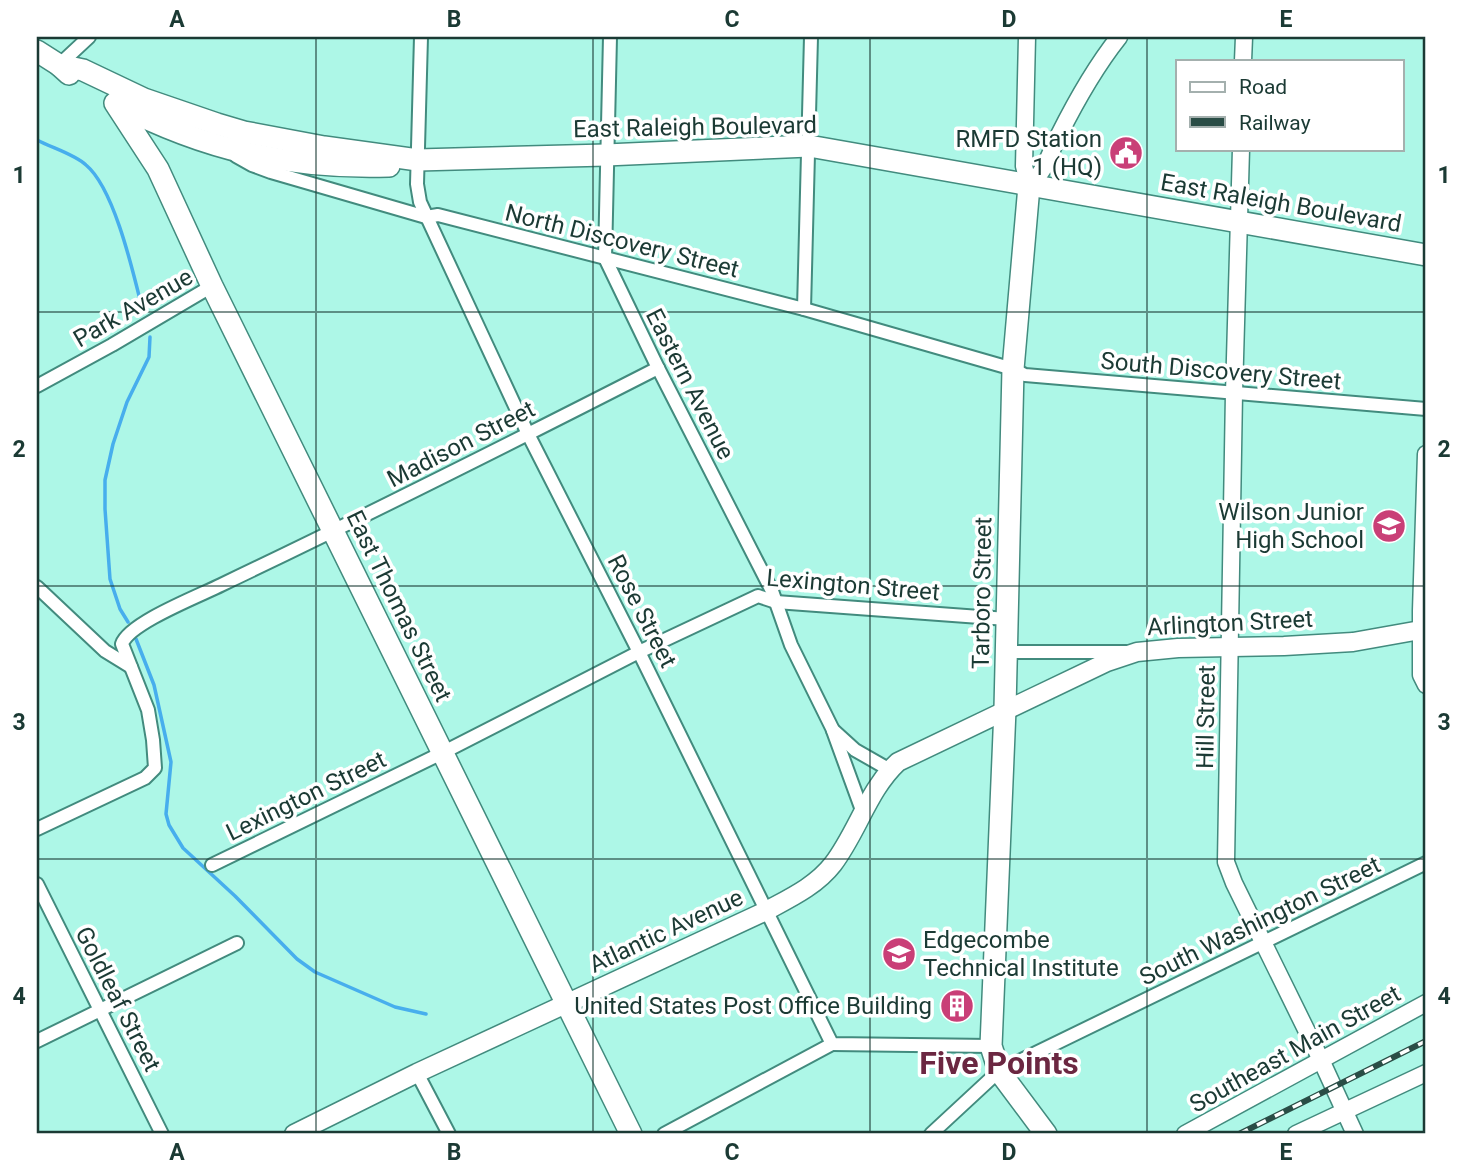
<svg xmlns="http://www.w3.org/2000/svg" width="1463" height="1171" font-family="Roboto,sans-serif">
	<style>
		.lines { fill: none; stroke-linecap: round; stroke-linejoin: round }
		.stream { stroke: #47aeed; stroke-width: 3.5 }
		.minor-casing { stroke: #428b7e; stroke-width: 16 }
		.tertiary-casing { stroke: #428b7e; stroke-width: 19 }
		.secondary-casing { stroke: #428b7e; stroke-width: 21 }
		.primary-casing { stroke: #428b7e; stroke-width: 24 }
		.minor { stroke: #fff; stroke-width: 12 }
		.tertiary { stroke: #fff; stroke-width: 16 }
		.secondary { stroke: #fff; stroke-width: 18 }
		.primary { stroke: #fff; stroke-width: 21 }
		.rail-casing { stroke: #2a4d46; stroke-width: 6 }
		.rail { stroke: #fff; stroke-width: 3.5; stroke-dasharray: 10; stroke-linecap: butt }
		.grid { fill: none; stroke: #1b3a34; stroke-width: 2; stroke-opacity: 0.55 }
		.labels { text-anchor: middle; stroke-width: 7; stroke-linejoin: round; paint-order: stroke }
		.street-label { font-size: 24px; fill: #1b3a34; stroke: #fff }
		.poi-label { font-size: 24px; fill: #1b3a34; stroke: #fff; text-anchor: end }
		.district-label { font-size: 32px; font-weight: bold; fill: #6b2741; stroke: #fff }
		.neatline { fill: none; stroke: #1b3a34; stroke-width: 2.5 }
		.grid-label { font-size: 23px; text-anchor: middle; font-weight: bold; fill: #1b3a34 }
	</style>
	<rect width="100%" height="100%" fill="#adf7e7"/>
	<g class="lines">
		<!-- stream -->
		<g class="stream">
			<path d="M 37,140 C 52,148 74,154 86,165 C 115,189 134,276 143,312"/>
			<path d="M 128,622 L 120,609 L 110,579 L 105,509 L 105,480 L 113,444 L 127,402 L 149,357 L 150,337"/>
			<path d="M 136,639 L 154,685 L 171,762 L 166,814 L 169,825 L 183,848 L 235,896 L 297,959 L 315,972 L 395,1007 L 426,1014"/>
		</g>
		<!-- minor casing -->
		<g class="minor-casing">
			<g id="minor">
				<path d="M 421,37 L 417,184 L 420,202 L 528,434 L 639,652 L 832,1044 L 991,1046"/>
				<path d="M 610,37 L 605,258 L 658,368 L 772,591 L 791,645 L 832,728 L 863,813"/>
				<path d="M 59,65 L 89,37"/>
				<path d="M 236,156 L 252,165 L 271,172 L 426,217 L 438,215 L 804,309 L 1013,369 L 1025,375 L 1426,409"/>
				<path d="M 804,309 L 811,37"/>
				<path d="M 37,386 L 112,345 L 212,286"/>
				<path d="M 37,587 L 105,651 L 131,667"/>
				<path d="M 1007,652 L 1126,652"/>
				<path d="M 833,730 L 855,750 L 890,770"/>
				<path d="M 37,829 L 145,778 L 155,768 L 153,740 L 148,710 L 122,644 C 129,623 199,596 221,585 C 368,515 513,442 658,368"/>
				<path d="M 212,865 L 442,753 L 639,652 L 758,596 L 776,602 L 1007,619"/>
				<path d="M 37,884 L 162,1134"/>
				<path d="M 37,1041 L 237,943"/>
				<path d="M 417,1073 L 449,1134"/>
				<path d="M 664,1134 L 832,1044"/>
				<path d="M 931,1134 L 999,1071 L 1426,863"/>
			</g>
		</g>
		<!-- tertiary casing -->
		<g class="tertiary-casing">
			<g id="tertiary">
				<path d="M 1027,37 L 1024,166 L 1029,186 C 1047,169 1048,156 1059,135 C 1076,101 1096,66 1119,37"/>
				<path d="M 1243,61 L 1244,37"/>
				<path d="M 1241,149 L 1234,393 L 1226,862 L 1234,883 L 1322,1062 L 1355,1134"/>
				<path d="M 1426,454 L 1421,611 L 1421,675 L 1426,685"/>
				<path d="M 1185,1134 L 1426,1003"/>
				<path d="M 1296,1134 L 1426,1073"/>
			</g>
		</g>
		<!-- secondary casing -->
		<g class="secondary-casing">
			<path id="secondary" d="M 294,1134 L 417,1073 L 766,911 C 790,898 816,886 833,864 C 858,831 868,790 898,762 L 1107,662 L 1137,652 L 1178,648 L 1284,646 L 1353,642 L 1426,629"/>
		</g>
		<!-- primary casing -->
		<g class="primary-casing">
			<g id="primary">
				<path d="M 37,51 L 59,65 L 69,74"/>
				<path d="M 59,65 L 83,70 L 144,99 L 217,124 L 244,132 L 324,147 L 418,160 L 606,155 L 809,146 L 1426,255"/>
				<path d="M 115,103 L 158,169 L 212,286 L 631,1134"/>
				<path d="M 117,104 C 205,150 289,169 389,166"/>
				<path d="M 1029,186 L 1013,369 L 1005,709 L 991,1046 L 999,1071 L 1046,1134"/>
			</g>
		</g>
		<!-- minor -->
		<use href="#minor" class="minor"/>
		<!-- tertiary -->
		<use href="#tertiary" class="tertiary"/>
		<!-- secondary -->
		<use href="#secondary" class="secondary"/>
		<!-- primary -->
		<use href="#primary" class="primary"/>
		<!-- rail casing -->
		<g class="rail-casing">
			<path id="rail" d="M 1239,1134 L 1426,1041"/>
		</g>
		<!-- rail -->
		<use href="#rail" class="rail"/>
	</g>
	<!-- grid -->
	<path class="grid" d="M 316,37 L 316,1134M 593,37 L 593,1134M 870,37 L 870,1134M 1147,37 L 1147,1134M 37,312 L 1426,312M 37,586 L 1426,586M 37,859 L 1426,859"/>
	<!-- icons -->
	<defs>
		<g id="civic-disc" transform="scale(1.75)"><circle r="9.5" fill="#c93f77" stroke="#fff"/><path d="M-.6-6.5H3V-4.5H.6V-3L4-1V1h2V6H-6V1h2V-1L-.6-3ZM-1.2 2.5V6h2.4V2.5Z" fill="#fff"/></g>
		<g id="school-disc" transform="scale(1.75)"><circle r="9.5" fill="#c93f77" stroke="#fff"/><path d="M0-5L7-2L0 1L-7-2ZM-4 1L0 2.5L4 1V4Q0 6-4 4Z" fill="#fff"/></g>
		<g id="building-disc" transform="scale(1.75)"><circle r="9.5" fill="#c93f77" stroke="#fff"/><path d="M-4-6H4V6H1V3H-1V6H-4ZM-2.5-4.3h1.7v1.8h-1.7ZM.8-4.3h1.7v1.8H.8ZM-2.5-1h1.7V.8h-1.7ZM.8-1h1.7V.8H.8Z" fill="#fff"/></g>
	</defs>
	<g fill-rule="evenodd">
		<use href="#civic-disc" x="1126" y="153"/>
		<use href="#school-disc" x="1389" y="526"/>
		<use href="#school-disc" x="899" y="954"/>
		<use href="#building-disc" x="957" y="1006"/>
	</g>
	<g class="labels">
		<!-- street labels -->
		<g class="street-label">
			<text transform="translate(695 127) rotate(-1)" y="8">East Raleigh Boulevard</text>
			<text transform="translate(1281 203) rotate(10)" y="8">East Raleigh Boulevard</text>
			<text transform="translate(622 241) rotate(14)" y="8">North Discovery Street</text>
			<text transform="translate(133 308) rotate(-30)" y="8">Park Avenue</text>
			<text transform="translate(1221 371) rotate(5)" y="8">South Discovery Street</text>
			<text transform="translate(690 384) rotate(63)" y="8">Eastern Avenue</text>
			<text transform="translate(461 444) rotate(-27)" y="8">Madison Street</text>
			<text transform="translate(853 585) rotate(5)" y="8">Lexington Street</text>
			<text transform="translate(982 593) rotate(-89)" y="8">Tarboro Street</text>
			<text transform="translate(399 606) rotate(64)" y="8">East Thomas Street</text>
			<text transform="translate(642 611) rotate(63)" y="8">Rose Street</text>
			<text transform="translate(1230 623) rotate(-3)" y="8">Arlington Street</text>
			<text transform="translate(1206 717) rotate(-89)" y="8">Hill Street</text>
			<text transform="translate(306 796) rotate(-26)" y="8">Lexington Street</text>
			<text transform="translate(1260 921) rotate(-26)" y="8">South Washington Street</text>
			<text transform="translate(666 931) rotate(-25)" y="8">Atlantic Avenue</text>
			<text transform="translate(118 999) rotate(63)" y="8">Goldleaf Street</text>
			<text transform="translate(1295 1049) rotate(-29)" y="8">Southeast Main Street</text>
		</g>
		<!-- poi labels -->
		<g class="poi-label">
			<text x="1102" y="147">RMFD Station<tspan x="1102" dy="28">1 (HQ)</tspan></text>
			<text x="1364" y="520">Wilson Junior<tspan x="1364" dy="28">High School</tspan></text>
			<text x="923" y="948" text-anchor="start">Edgecombe<tspan x="923" dy="28">Technical Institute</tspan></text>
			<text x="932" y="1014">United States Post Office Building</text>
		</g>
		<!-- district labels -->
		<g class="district-label">
			<text x="999" y="1074">Five Points</text>
		</g>
	</g>
	<!-- border -->
	<rect width="1463" height="1171" fill="none" stroke="#ffffff" stroke-width="77"/>
	<!-- legend -->
	<rect x="1176" y="60" width="228" height="91" fill="#ffffff" stroke="#a4b0ae" stroke-width="2"/>
	<rect x="1190" y="82" width="35" height="10" fill="#ffffff" stroke="#a4b0ae" stroke-width="2"/>
	<text x="1239" y="94" font-size="21" fill="#1b3a34">Road</text>
	<rect x="1190" y="117" width="35" height="10" fill="#2a4d46" stroke="#a4b0ae" stroke-width="2"/>
	<text x="1239" y="130" font-size="21" fill="#1b3a34">Railway</text>
	<rect x="38" y="38" width="1386" height="1094" class="neatline"/>
	<g class="grid-label">
		<text x="177" y="27">A</text>
		<text x="454" y="27">B</text>
		<text x="732" y="27">C</text>
		<text x="1009" y="27">D</text>
		<text x="1286" y="27">E</text>
		<text x="19" y="183">1</text>
		<text x="1444" y="183">1</text>
		<text x="19" y="457">2</text>
		<text x="1444" y="457">2</text>
		<text x="19" y="730">3</text>
		<text x="1444" y="730">3</text>
		<text x="19" y="1004">4</text>
		<text x="1444" y="1004">4</text>
		<text x="177" y="1160">A</text>
		<text x="454" y="1160">B</text>
		<text x="732" y="1160">C</text>
		<text x="1009" y="1160">D</text>
		<text x="1286" y="1160">E</text>
	</g>
</svg>
